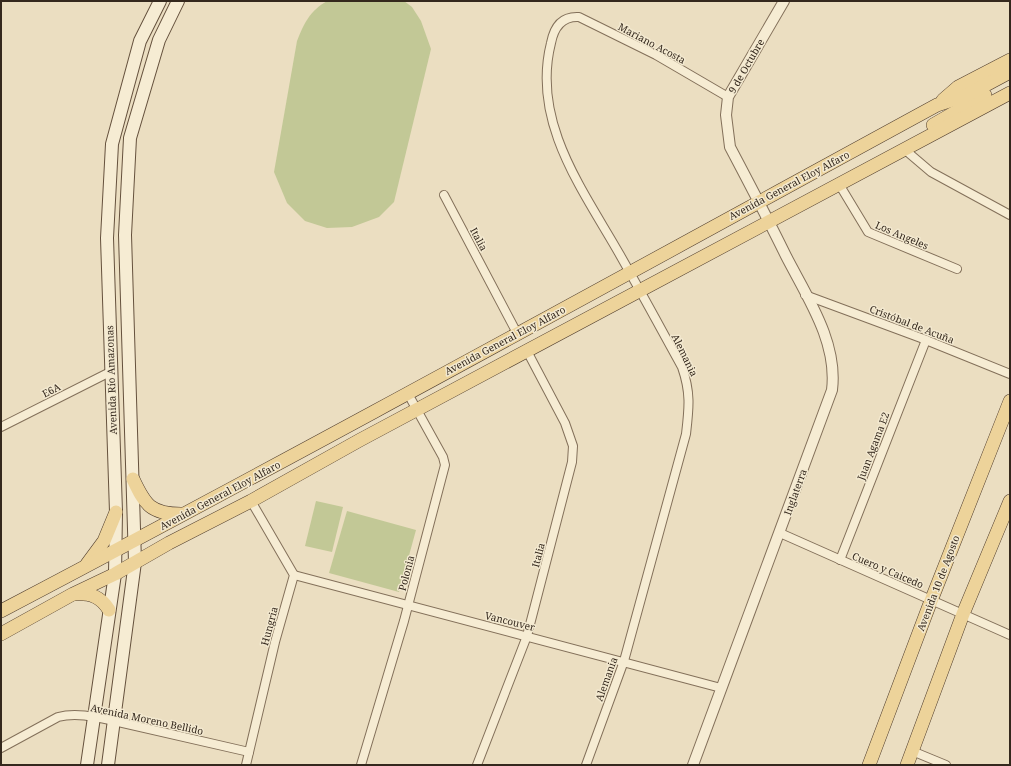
<svg xmlns="http://www.w3.org/2000/svg" width="1011" height="766" font-family="'Noto Serif',serif">
	<style>
		.green { fill: #c2c896 }
		.lines { fill: none; stroke-linecap: round; stroke-linejoin: round }
		.minor-casing { stroke: #83705a; stroke-width: 10 }
		.tertiary-casing { stroke: #83705a; stroke-width: 12 }
		.secondary-casing { stroke: #65513d; stroke-width: 14 }
		.primary-casing { stroke: #513e2e; stroke-width: 14 }
		.minor { stroke: #f6ecd3; stroke-width: 8 }
		.tertiary { stroke: #f6ecd3; stroke-width: 10 }
		.secondary { stroke: #f6ecd3; stroke-width: 12 }
		.primary { stroke: #edd39a; stroke-width: 13 }
		.labels { text-anchor: middle; stroke-width: 3; stroke-linejoin: round; paint-order: stroke }
		.street-label { font-size: 10px; fill: #34281d; stroke: #f3e9d0 }
	</style>
	<rect width="100%" height="100%" fill="#ebdec1"/>
	<!-- green -->
	<g class="green">
		<path d="M 327,1 L 404,1 L 412,7 L 421,21 L 431,49 L 394,202 L 379,217 L 352,227 L 327,228 L 305,221 L 287,203 L 274,172 L 297,41 C 304,23 310,11 327,1 Z"/>
		<path d="M 316,501 L 343,507 L 332,552 L 305,546 Z"/>
		<path d="M 347,511 L 416,530 L 399,592 L 329,573 Z"/>
	</g>
	<g class="lines">
		<!-- minor casing -->
		<g class="minor-casing">
			<g id="minor">
				<path d="M 904,149 L 931,172 L 1010,215"/>
				<path d="M 839,184 L 868,232 L 957,269"/>
				<path d="M 444,195 L 518,335"/>
				<path d="M 805,295 L 921,338 L 1010,374"/>
				<path d="M 1,427 L 110,372"/>
				<path d="M 780,533 L 1010,635"/>
				<path d="M 840,560 L 926,340"/>
				<path d="M 294,575 L 721,688"/>
				<path d="M 1,748 L 58,717 C 76,712 96,717 114,721 L 249,752"/>
				<path d="M 912,751 L 946,765"/>
				<path d="M 246,765 L 275,642 L 294,575 L 251,501"/>
				<path d="M 361,765 L 404,621 L 445,465 L 443,457 L 407,392"/>
				<path d="M 477,765 L 527,636 L 572,462 L 573,446 L 565,423 L 527,351"/>
				<path d="M 586,765 L 624,661 L 686,434 C 689,408 691,393 682,367 C 661,329 641,292 620,255 C 583,190 531,122 551,43 C 554,27 562,16 579,17 L 656,55 L 728,97"/>
			</g>
		</g>
		<!-- tertiary casing -->
		<g class="tertiary-casing">
			<path id="tertiary" d="M 693,765 L 832,390 C 838,342 807,297 786,256 C 768,219 749,183 730,147 L 726,115 L 728,97 L 784,1"/>
		</g>
		<!-- secondary casing -->
		<g class="secondary-casing">
			<g id="secondary">
				<path d="M 87,765 L 115,574 L 116,512 L 107,238 L 112,144 L 140,41 L 160,1"/>
				<path d="M 108,765 L 135,562 L 125,235 L 130,138 L 159,40 L 178,1"/>
			</g>
		</g>
		<!-- primary casing -->
		<g class="primary-casing">
			<g id="primary">
				<path d="M 943,100 L 958,87 L 1010,60"/>
				<path d="M 933,125 L 985,95"/>
				<path d="M 133,479 C 145,505 151,514 181,514"/>
				<path d="M 87,564 L 104,541 L 116,512"/>
				<path d="M 75,594 C 91,593 101,597 109,610"/>
				<path d="M 1,611 C 315,446 625,275 937,105 L 967,95 L 1010,72"/>
				<path d="M 1,634 L 73,594 L 115,574 L 169,543 L 251,501 L 360,440 L 1010,93"/>
				<path d="M 869,765 L 929,606 L 1010,401"/>
				<path d="M 907,765 L 963,614 L 1010,501"/>
			</g>
		</g>
		<!-- minor -->
		<use href="#minor" class="minor"/>
		<!-- tertiary -->
		<use href="#tertiary" class="tertiary"/>
		<!-- secondary -->
		<use href="#secondary" class="secondary"/>
		<!-- primary -->
		<use href="#primary" class="primary"/>
	</g>
	<g class="labels">
		<!-- street labels -->
		<g class="street-label">
			<text transform="translate(652 43) rotate(28)" y="4">Mariano Acosta</text>
			<text transform="translate(746 66) rotate(-60)" y="4">9 de Octubre</text>
			<text transform="translate(789 185) rotate(-28)" y="4">Avenida General Eloy Alfaro</text>
			<text transform="translate(902 235) rotate(23)" y="4">Los Angeles</text>
			<text transform="translate(479 239) rotate(62)" y="4">Italia</text>
			<text transform="translate(912 324) rotate(21)" y="4">Cristóbal de Acuña</text>
			<text transform="translate(505 340) rotate(-28)" y="4">Avenida General Eloy Alfaro</text>
			<text transform="translate(685 355) rotate(64)" y="4">Alemania</text>
			<text transform="translate(111 380) rotate(-92)" y="4">Avenida Río Amazonas</text>
			<text transform="translate(51 390) rotate(-27)" y="4">E6A</text>
			<text transform="translate(873 446) rotate(-69)" y="4">Juan Agama E2</text>
			<text transform="translate(795 492) rotate(-70)" y="4">Inglaterra</text>
			<text transform="translate(220 495) rotate(-28)" y="4">Avenida General Eloy Alfaro</text>
			<text transform="translate(538 555) rotate(-75)" y="4">Italia</text>
			<text transform="translate(888 570) rotate(23)" y="4">Cuero y Caicedo</text>
			<text transform="translate(406 573) rotate(-75)" y="4">Polonia</text>
			<text transform="translate(938 583) rotate(-69)" y="4">Avenida 10 de Agosto</text>
			<text transform="translate(510 621) rotate(14)" y="4">Vancouver</text>
			<text transform="translate(269 626) rotate(-75)" y="4">Hungria</text>
			<text transform="translate(606 679) rotate(-70)" y="4">Alemania</text>
			<text transform="translate(147 719) rotate(12)" y="4">Avenida Moreno Bellido</text>
		</g>
	</g>
	<!-- border -->
	<rect width="1011" height="766" fill="none" stroke="#34281d" stroke-width="4"/>
</svg>
